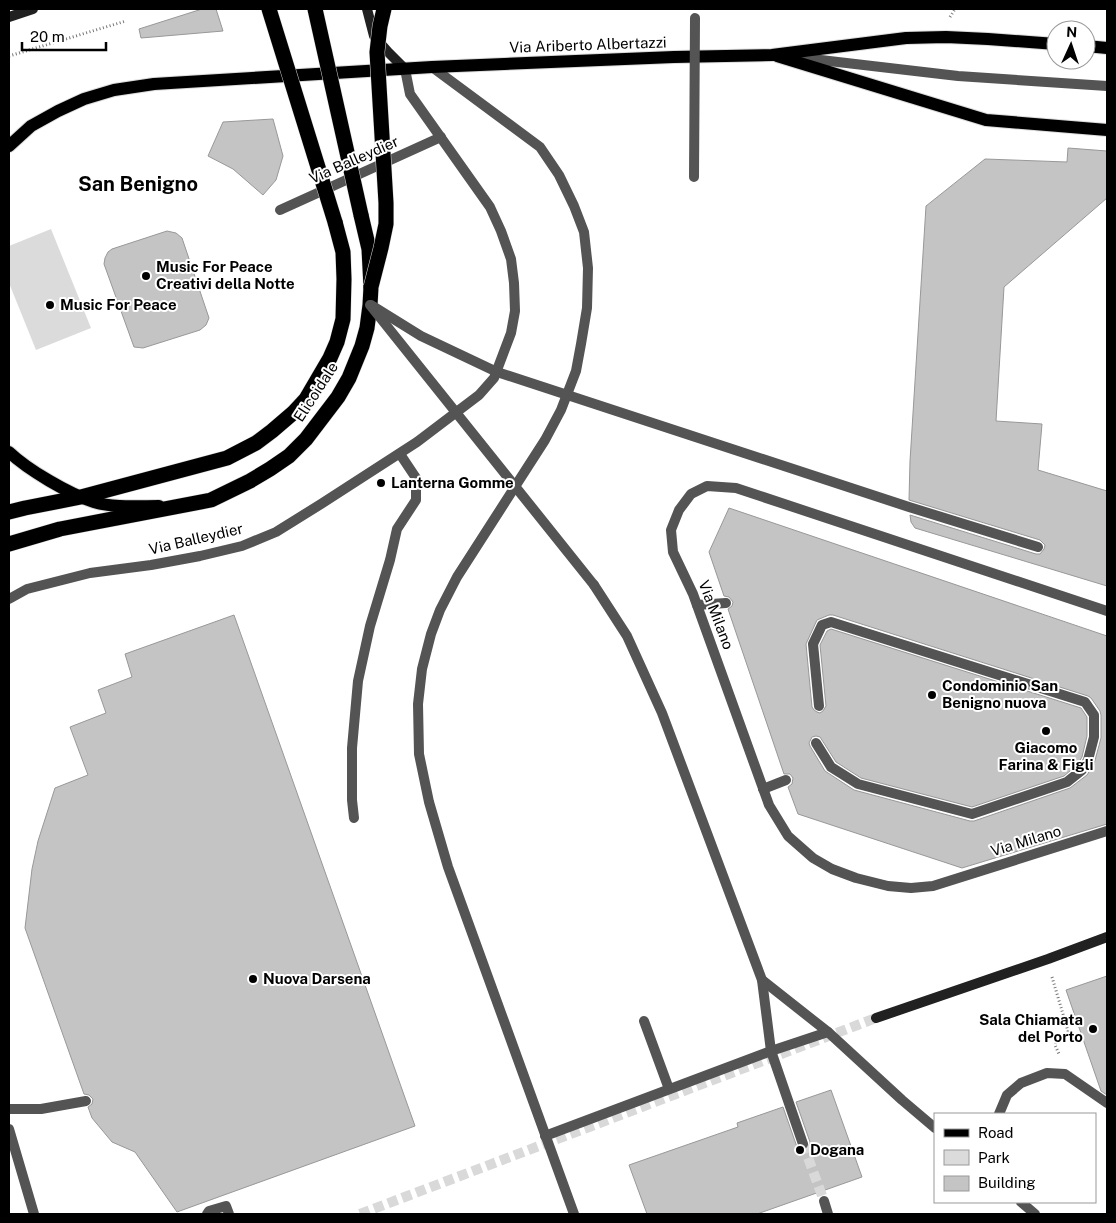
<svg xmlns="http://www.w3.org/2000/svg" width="1116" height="1223" font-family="'Public Sans',sans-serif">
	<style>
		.green { fill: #dbdbdb }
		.building { fill: #c4c4c4; stroke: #989898; fill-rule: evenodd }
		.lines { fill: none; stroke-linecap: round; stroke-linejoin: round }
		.street-tunnel { stroke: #d9d9d9; stroke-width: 10; stroke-dasharray: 10 5; stroke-linecap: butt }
		.secondary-tunnel { stroke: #d9d9d9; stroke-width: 10; stroke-dasharray: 10 5; stroke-linecap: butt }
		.primary-casing { stroke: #dbdbdb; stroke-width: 14 }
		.highway-casing { stroke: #dbdbdb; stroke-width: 16 }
		.path { stroke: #767676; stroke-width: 3; stroke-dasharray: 1 2.5; stroke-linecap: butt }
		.lane { stroke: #545454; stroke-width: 10 }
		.street { stroke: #545454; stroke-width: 10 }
		.secondary { stroke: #212121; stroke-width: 10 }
		.primary { stroke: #000; stroke-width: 12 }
		.highway { stroke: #000; stroke-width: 15 }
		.highway-bridge-casing { stroke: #dbdbdb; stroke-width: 16; stroke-linecap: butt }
		.lane-bridge { stroke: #545454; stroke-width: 10 }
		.street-bridge { stroke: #545454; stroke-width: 10 }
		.highway-bridge { stroke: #000; stroke-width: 15 }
		.poi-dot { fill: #000; stroke: #fff; stroke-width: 2 }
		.labels { text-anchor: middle; stroke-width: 4; stroke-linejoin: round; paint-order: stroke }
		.street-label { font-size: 15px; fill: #000; stroke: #fff }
		.poi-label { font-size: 15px; font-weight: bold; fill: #000; stroke: #fff; text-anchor: start }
		.district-label { font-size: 20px; font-weight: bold; fill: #000; stroke: #fff }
	</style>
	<rect width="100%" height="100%" fill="#fff"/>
	<!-- green -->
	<path class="green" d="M 51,229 L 91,328 L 36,350 L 9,283 L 9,246 Z"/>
	<!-- building -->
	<g class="building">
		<path d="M 202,9 L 216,9 L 223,31 L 141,38 L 139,29 Z"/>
		<path d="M 273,119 L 283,156 L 276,180 L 263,195 L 233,169 L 208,156 L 223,122 Z"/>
		<path d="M 1068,148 L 1107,151 L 1107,198 L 1004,287 L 996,421 L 1042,424 L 1038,470 L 1107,491 L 1107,586 L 915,528 L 911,522 L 910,515 L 1036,554 L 1040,554 L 1044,549 L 1045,545 L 1040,540 L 909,500 L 910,461 L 926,206 L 985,159 L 1067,162 Z"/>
		<path d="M 167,231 L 176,233 L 182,238 L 209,318 L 206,325 L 200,330 L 143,348 L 134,347 L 104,264 L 105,258 L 108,252 L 112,249 Z"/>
		<path d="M 729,508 L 1107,636 L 1107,824 L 962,868 L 798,814 L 788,787 L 792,784 L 793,778 L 790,774 L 784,774 L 728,609 L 732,606 L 733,602 L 729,597 L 724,596 L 709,552 ZM 829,615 L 833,615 L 1088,696 L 1091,698 L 1100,711 L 1101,715 L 1101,738 L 1094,764 L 1087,775 L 1070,788 L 974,821 L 970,821 L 854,790 L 825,771 L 810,746 L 809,743 L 812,737 L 816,736 L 820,737 L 836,762 L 861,778 L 972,807 L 1064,776 L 1077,765 L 1082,757 L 1087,736 L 1087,717 L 1081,708 L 831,629 L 827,631 L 820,645 L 826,706 L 823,711 L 820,713 L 817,712 L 814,710 L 812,707 L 806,644 L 817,620 Z"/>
		<path d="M 234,615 L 415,1126 L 177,1212 L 135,1152 L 112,1142 L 92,1118 L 88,1107 L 92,1104 L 93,1099 L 89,1095 L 84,1094 L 25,928 L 32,869 L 38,841 L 55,788 L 88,775 L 70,727 L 106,713 L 98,690 L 132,677 L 125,654 Z"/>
		<path d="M 1107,976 L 1107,1095 L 1101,1091 L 1066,990 Z"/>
		<path d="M 831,1090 L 862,1177 L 757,1214 L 647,1214 L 629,1165 L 738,1127 L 737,1123 L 783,1107 L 797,1147 L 801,1151 L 806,1150 L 808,1148 L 810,1142 L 796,1102 Z"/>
	</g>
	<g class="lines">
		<!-- street-tunnel -->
		<path class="street-tunnel" d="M 803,1144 L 824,1201"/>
		<!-- secondary-tunnel -->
		<path class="secondary-tunnel" d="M 360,1214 L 876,1018"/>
		<!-- primary casing -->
		<g class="primary-casing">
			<g id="primary">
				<path d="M 1086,46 L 1107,48"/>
				<path d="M 777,56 L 986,120 L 1107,130"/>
				<path d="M 9,146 L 31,126 L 58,111 L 84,99 L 114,90 L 154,84 L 432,67 L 674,57 L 772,55 L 906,38 L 946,37 L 988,39 L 1056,44"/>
				<path d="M 9,452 C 28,470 69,494 94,502 C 113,508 139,506 159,506"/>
			</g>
		</g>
		<!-- highway casing -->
		<g class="highway-casing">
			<g id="highway">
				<path d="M 9,512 L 25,508 L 81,497 L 227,458 L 256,443 L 272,431 L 293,413 L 306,399 L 330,358 L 337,342 L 343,319 L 344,279 L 343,252 L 335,222"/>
				<path d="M 9,544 L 60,529 L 211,500 L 250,481 L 270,469 L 289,456 L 306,439 L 338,397 L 349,378 L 362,346 L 367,328 L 370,305 L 371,287 L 369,249 L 361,215"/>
			</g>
		</g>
		<!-- path -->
		<g class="path">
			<path d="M 950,17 L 955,9"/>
			<path d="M 9,56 L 126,21"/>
			<path d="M 1052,977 L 1068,1031 L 1057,1040 L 1055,1045 L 1059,1054"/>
		</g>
		<!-- lane -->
		<g class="lane">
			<path d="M 280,210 L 441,137"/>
			<path d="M 697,605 L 726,603"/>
			<path d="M 1107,611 L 736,488 L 707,486 L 691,494 L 679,510 L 671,530 L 673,552 L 693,594 L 769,805 L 788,836 L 813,858 L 832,869 L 856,878 L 888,886 L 911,888 L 933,886 L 1107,831"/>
			<path d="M 816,743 L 831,767 L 858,784 L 972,814 L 1067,782 L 1082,770 L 1088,760 L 1094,737 L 1094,715 L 1085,702 L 831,622 L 822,625 L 813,644 L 819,706"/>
			<path d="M 763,789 L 786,780"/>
			<path d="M 354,818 L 352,800 L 352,748 L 358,681 L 370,626 L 390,560 L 397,529 L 416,500 L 416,478 L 400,454"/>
			<path d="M 762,980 L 828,1032 L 902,1100 L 935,1128"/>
			<path d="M 644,1021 L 669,1089"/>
			<path d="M 771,1051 L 828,1032"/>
			<path d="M 9,1109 L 41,1109 L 86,1101"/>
			<path d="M 999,1114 L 1007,1095 L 1021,1083 L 1047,1073 L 1065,1074 L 1107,1103"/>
			<path d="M 1021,1202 L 1035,1214"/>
			<path d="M 207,1214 L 209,1211 L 226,1206 L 229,1214"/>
		</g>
		<!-- street -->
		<g class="street">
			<path d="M 795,57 L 958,76 L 1107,86"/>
			<path d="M 432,67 L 540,147 L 559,175 L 574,206 L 584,232 L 588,268 L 587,308 L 581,344 L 576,371 L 561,410 L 545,440 L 457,577 L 440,610 L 431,634 L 422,669 L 418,704 L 419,754 L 429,802 L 448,867 L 574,1214"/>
			<path d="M 594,585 L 627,636 L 662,713 L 762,980 L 771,1051 L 803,1144"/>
			<path d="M 9,599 L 27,589 L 90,573 L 151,565 L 200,556 L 242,546 L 276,532 L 321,504 L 417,442 L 479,395 L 494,378 L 511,333 L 515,311 L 514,283 L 511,259 L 501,231 L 490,207 L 410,94 L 405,69"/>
			<path d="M 9,1129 L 34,1214"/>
			<path d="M 545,1136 L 771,1051"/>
			<path d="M 824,1201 L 828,1214"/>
		</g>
		<!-- secondary -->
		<g class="secondary">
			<path d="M 367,9 L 374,36 L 388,52 L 405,69"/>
			<path d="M 9,17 L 33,9"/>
			<path d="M 876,1018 L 1048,959 L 1107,937"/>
		</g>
		<!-- primary -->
		<use href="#primary" class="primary"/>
		<!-- highway -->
		<use href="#highway" class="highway"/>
		<!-- highway-bridge casing -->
		<g class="highway-bridge-casing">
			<g id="highway-bridge">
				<path d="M 269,9 L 335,222"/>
				<path d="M 315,9 L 361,215"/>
				<path d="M 371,287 L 381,248 L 386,224 L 386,203 L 377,52 L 380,26 L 384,9"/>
			</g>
		</g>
		<!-- lane-bridge -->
		<path class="lane-bridge" d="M 371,305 L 421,336 L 497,372 L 909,507 L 1038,547"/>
		<!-- street-bridge -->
		<g class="street-bridge">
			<path d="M 694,177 L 695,18"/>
			<path d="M 370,305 L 594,585"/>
		</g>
		<!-- highway-bridge -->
		<use href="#highway-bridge" class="highway-bridge"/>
	</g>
	<!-- markers -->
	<g class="poi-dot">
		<circle cx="146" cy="276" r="5"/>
		<circle cx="50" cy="305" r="5"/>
		<circle cx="381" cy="483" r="5"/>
		<circle cx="932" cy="695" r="5"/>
		<circle cx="1046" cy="731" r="5"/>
		<circle cx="253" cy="979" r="5"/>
		<circle cx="1093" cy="1029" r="5"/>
		<circle cx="800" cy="1150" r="5"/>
	</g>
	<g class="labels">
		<!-- street labels -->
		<g class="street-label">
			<text transform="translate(588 45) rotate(-2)" y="5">Via Ariberto Albertazzi</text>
			<text transform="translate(354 160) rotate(-24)" y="5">Via Balleydier</text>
			<text transform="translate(316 392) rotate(-57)" y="5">Elicoidale</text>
			<text transform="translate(196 539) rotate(-13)" y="5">Via Balleydier</text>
			<text transform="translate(716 615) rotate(69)" y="5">Via Milano</text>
			<text transform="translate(1026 841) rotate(-17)" y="5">Via Milano</text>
		</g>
		<!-- poi labels -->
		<g class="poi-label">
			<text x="156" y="272">Music For Peace<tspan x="156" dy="17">Creativi della Notte</tspan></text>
			<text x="60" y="310">Music For Peace</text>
			<text x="391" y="488">Lanterna Gomme</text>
			<text x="942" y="691">Condominio San<tspan x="942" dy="17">Benigno nuova</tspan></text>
			<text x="1046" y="753" text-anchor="middle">Giacomo<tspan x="1046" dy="17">Farina &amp; Figli</tspan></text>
			<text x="263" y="984">Nuova Darsena</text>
			<text x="1083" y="1025" text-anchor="end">Sala Chiamata<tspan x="1083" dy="17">del Porto</tspan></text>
			<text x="810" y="1155">Dogana</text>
		</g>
		<!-- district labels -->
		<g class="district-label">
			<text x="138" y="191">San Benigno</text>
		</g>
	</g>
	<!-- border -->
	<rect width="1116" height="1223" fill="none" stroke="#000000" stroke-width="20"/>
	<!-- legend -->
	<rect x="934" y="1113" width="162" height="90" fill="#ffffff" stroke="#999999"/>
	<rect x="944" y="1129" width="25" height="8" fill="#000000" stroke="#999999"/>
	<text x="978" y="1138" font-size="15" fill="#000000">Road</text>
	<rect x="944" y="1150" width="25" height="15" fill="#dbdbdb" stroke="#999999"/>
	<text x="978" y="1163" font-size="15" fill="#000000">Park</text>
	<rect x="944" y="1176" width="25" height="15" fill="#c4c4c4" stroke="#999999"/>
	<text x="978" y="1188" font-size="15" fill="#000000">Building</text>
	<!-- north arrow -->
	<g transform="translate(1071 45) rotate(3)"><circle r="24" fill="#ffffff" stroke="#999999"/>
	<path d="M0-4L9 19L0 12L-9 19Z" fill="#000000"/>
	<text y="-8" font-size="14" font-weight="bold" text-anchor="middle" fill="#000000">N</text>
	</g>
	<!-- scale -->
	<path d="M22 42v8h84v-8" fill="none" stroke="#000000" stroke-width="2.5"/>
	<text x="30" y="42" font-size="15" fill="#000000" stroke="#ffffff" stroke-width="4" paint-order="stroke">20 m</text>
</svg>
